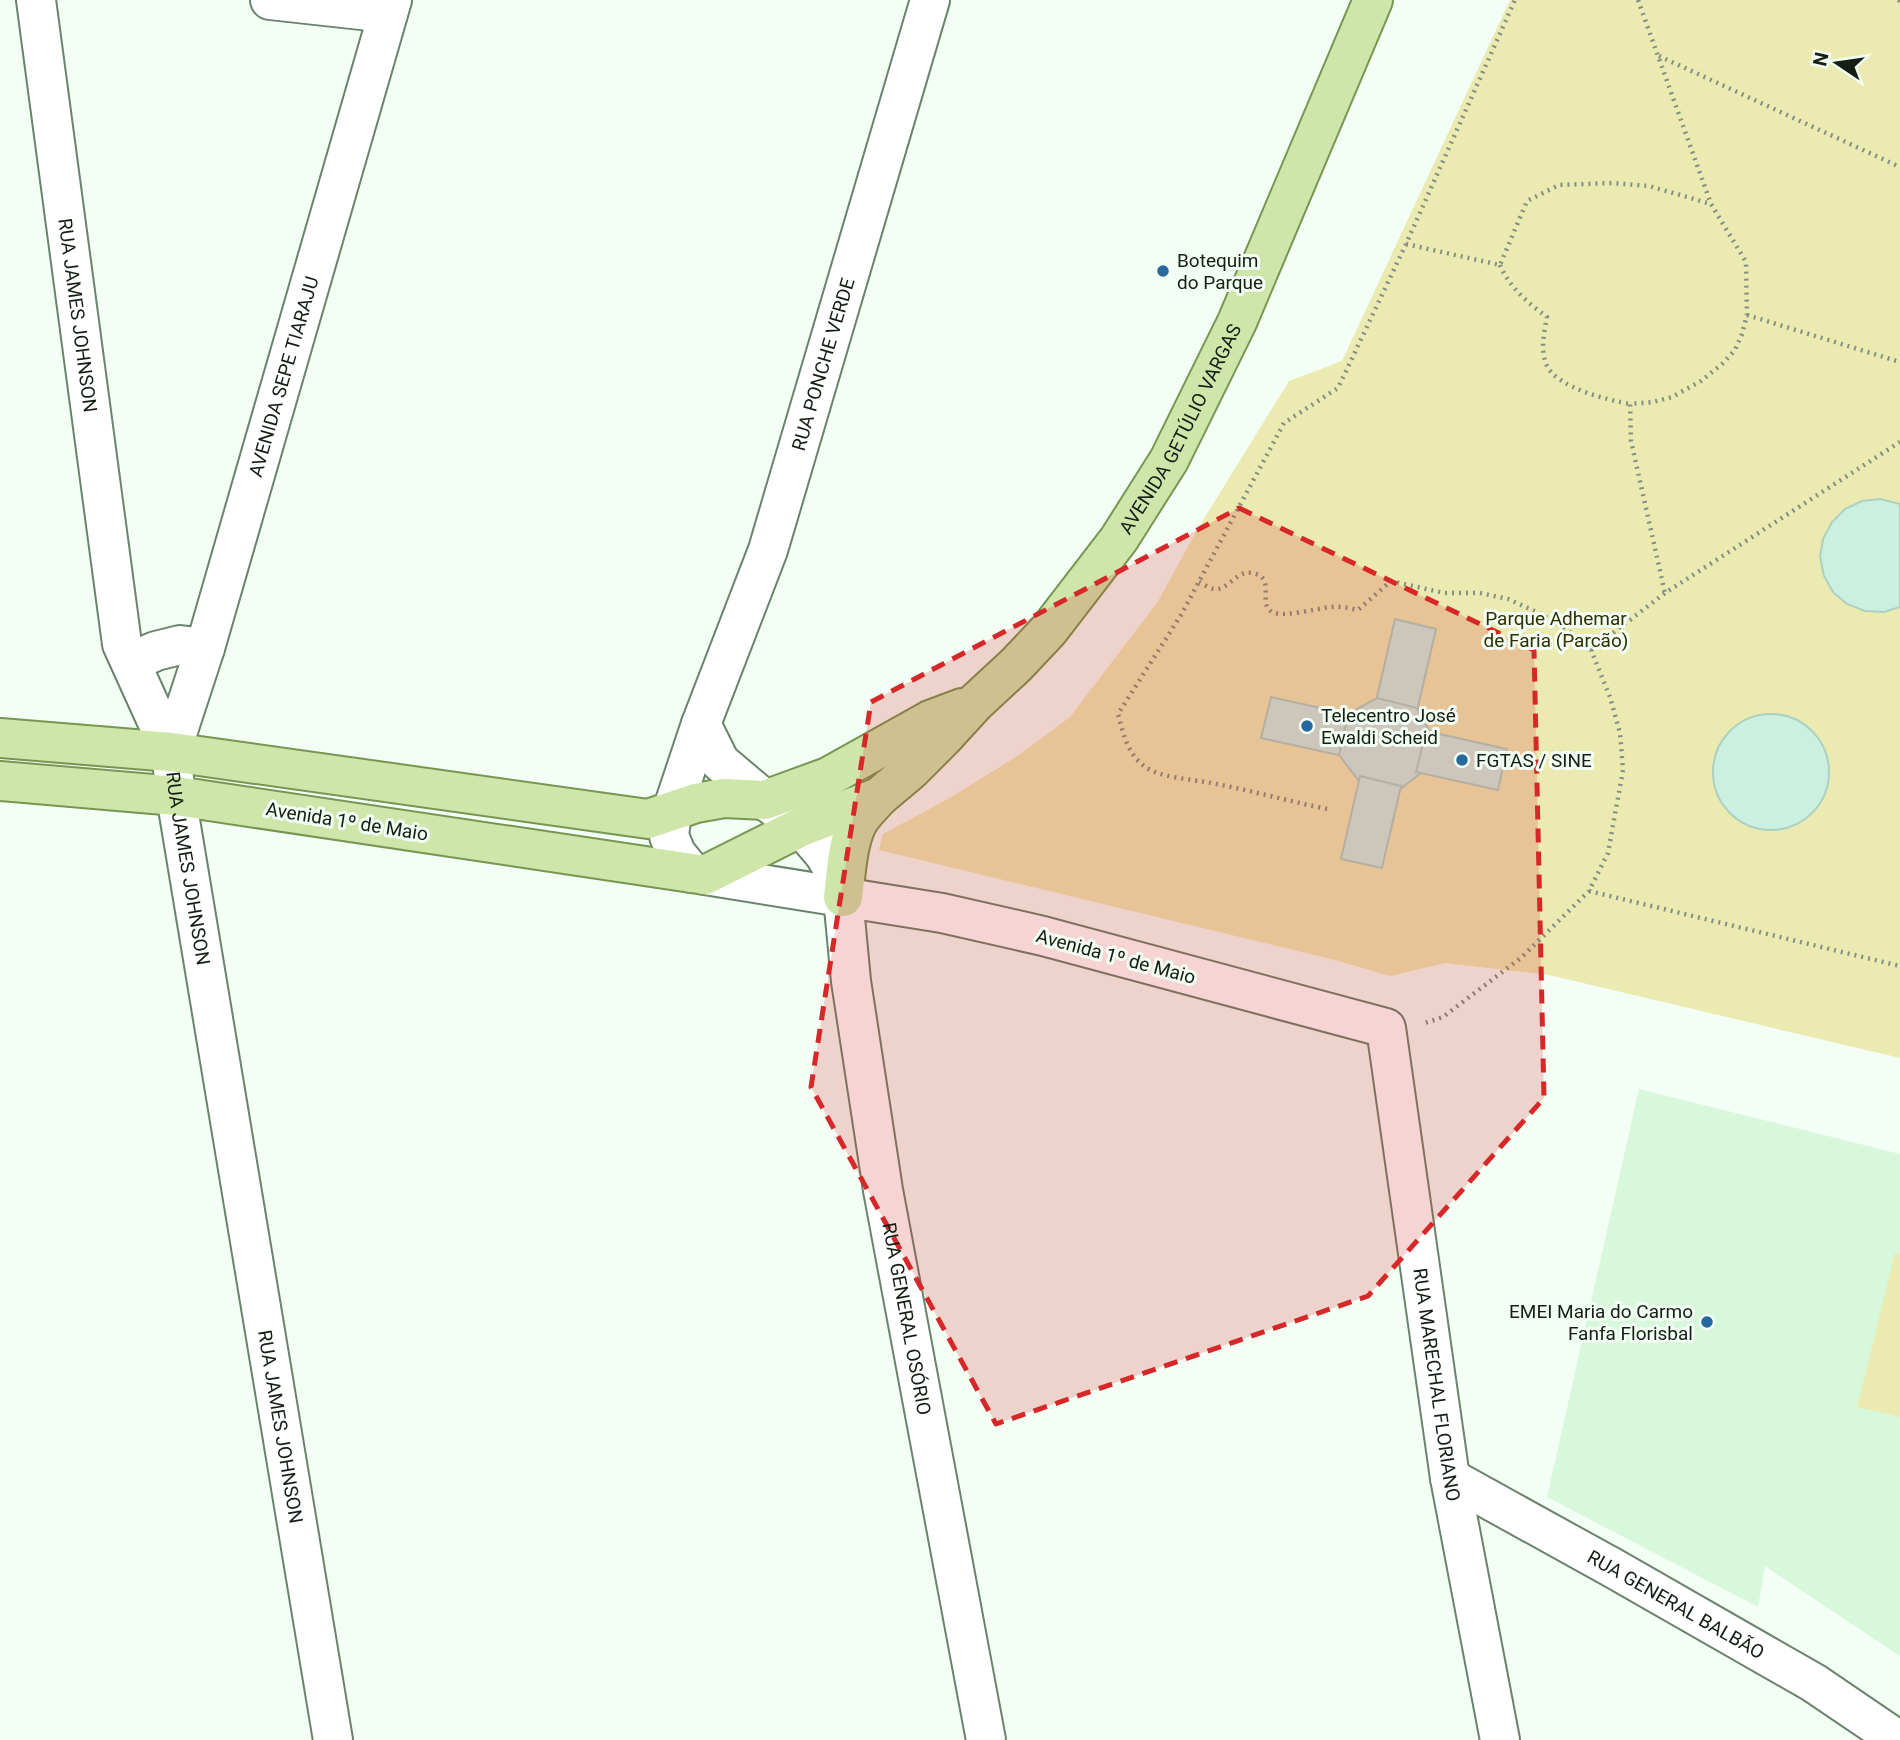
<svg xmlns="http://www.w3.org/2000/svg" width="1900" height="1740" font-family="Roboto,sans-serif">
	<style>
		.built { fill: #d7f8da }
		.green { fill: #ebebb1 }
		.building { fill: #cbefe0; stroke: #add1c1; stroke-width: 2 }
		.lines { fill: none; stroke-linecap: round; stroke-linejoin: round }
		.minor-casing { stroke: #6b836d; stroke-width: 42 }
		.major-casing { stroke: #779651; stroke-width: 42 }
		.path { stroke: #848f85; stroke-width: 4.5; stroke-dasharray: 2 5; stroke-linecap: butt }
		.minor { stroke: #fff; stroke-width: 38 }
		.major { stroke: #cee6aa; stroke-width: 38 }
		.marked { fill: #d62828; fill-opacity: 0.2; stroke: #d62828; stroke-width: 5; stroke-dasharray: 14 9; stroke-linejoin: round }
		.poi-dot { fill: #27689e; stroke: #f3fef4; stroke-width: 2.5 }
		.labels { text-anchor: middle; stroke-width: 6; stroke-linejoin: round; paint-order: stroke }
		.poi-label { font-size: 19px; fill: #141e15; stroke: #f3fef4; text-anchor: start }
		.street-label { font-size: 19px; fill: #141e15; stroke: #f3fef4 }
		.park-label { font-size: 19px; fill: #302f00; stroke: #f3fef4 }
	</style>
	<rect width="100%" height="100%" fill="#f3fef4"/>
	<!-- built -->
	<path class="built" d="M 1639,1089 L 1900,1154 L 1900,1656 L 1765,1566 L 1758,1607 L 1547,1497 Z"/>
	<!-- green -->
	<g class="green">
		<path d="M 1510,0 L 1900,0 L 1900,1058 L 1549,975 L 1445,963 L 1390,976 L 1335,960 L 879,850 L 883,834 L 948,799 L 1016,757 L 1070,717 L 1157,603 L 1197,530 L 1289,381 L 1342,361 Z"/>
		<path d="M 1895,1253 L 1900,1254 L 1900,1417 L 1857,1407 Z"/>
	</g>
	<!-- building -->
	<g class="building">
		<path d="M 1880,499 L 1900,504 L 1900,607 L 1884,612 L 1865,611 L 1847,604 L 1833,592 L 1824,576 L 1820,557 L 1823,539 L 1832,522 L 1845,509 L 1862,501 Z"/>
		<path d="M 1395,619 L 1436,629 L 1417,711 L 1376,701 Z"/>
		<path d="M 1271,697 L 1352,715 L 1343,756 L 1261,738 Z"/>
		<path d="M 1377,698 L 1417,708 L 1430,732 L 1421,773 L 1399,790 L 1359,781 L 1339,755 L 1348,714 Z"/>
		<circle cx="1771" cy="772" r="58"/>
		<path d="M 1426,731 L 1507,749 L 1498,790 L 1416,772 Z"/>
		<path d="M 1360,776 L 1401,786 L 1382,868 L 1341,859 Z"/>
	</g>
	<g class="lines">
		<!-- minor casing -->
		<g class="minor-casing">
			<g id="minor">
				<path id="s1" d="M 36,0 L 122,644 L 171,752 L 176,796 L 333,1740"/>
				<path d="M 270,0 L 388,13"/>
				<path d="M 131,662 L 156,651 L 180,645 L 205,648"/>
				<path id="s2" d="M 701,724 L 720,762 L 765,800 L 801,827 L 824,854 L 835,872 L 843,897 L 851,981 L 883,1190 L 986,1740"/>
				<path id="s3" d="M 171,752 L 205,648 L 392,0"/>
				<path id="s4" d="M 692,873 L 676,853 L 669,836 L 672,811 L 701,724 L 768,550 L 930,0"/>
				<path id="s5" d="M 705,875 L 942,913 L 1043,936 L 1386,1028 L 1450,1478 L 1500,1740"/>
				<path id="s6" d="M 1450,1478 L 1613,1568 L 1814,1683 L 1898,1740"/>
			</g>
		</g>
		<!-- major casing -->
		<g class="major-casing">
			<g id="major">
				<path d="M 0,738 L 171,752 L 648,819 L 696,803 L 724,798 L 765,800 L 828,777 L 930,720 L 962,708"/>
				<path id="s7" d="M 0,781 L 176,796 L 705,875 L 801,827 L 879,797 L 910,771 L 943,738 L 975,703 L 1016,665 L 1049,630 L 1119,539 L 1169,460 L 1237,322 L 1373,0"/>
				<path d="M 843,897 C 846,873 847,845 857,824 C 862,814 872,805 879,797"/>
			</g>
		</g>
		<!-- path -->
		<g class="path">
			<path d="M 1638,0 L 1711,204 L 1746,262 L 1747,315 L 1742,334 L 1735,350 L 1722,364 L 1701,381 L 1672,397 L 1653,402 L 1630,404 L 1631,441 L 1665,593"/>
			<path d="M 1898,0 L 1900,1"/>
			<path d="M 1659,56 L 1900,167"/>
			<path d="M 1406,244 L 1500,265 L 1527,201 L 1559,185 L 1612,183 L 1649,186 L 1711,204"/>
			<path d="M 1500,265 C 1509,287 1529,304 1547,317 C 1544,333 1540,350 1547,366 C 1558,388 1608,400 1630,404"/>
			<path d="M 1747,315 L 1900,362"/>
			<path d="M 1199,582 C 1203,584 1209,588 1214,589 C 1228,591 1236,570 1252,573 C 1277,577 1257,604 1272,612 C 1284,618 1318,608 1331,607 C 1340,606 1349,608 1358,610 L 1391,581 L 1444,593 L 1480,593 L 1508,599 L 1539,613 L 1566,629 L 1591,650 L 1610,697 L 1620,733 L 1623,770 L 1608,853 L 1589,891 L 1522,957 L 1443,1017 L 1425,1023"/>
			<path d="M 1591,650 L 1665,593 L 1900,442"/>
			<path d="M 1327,809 C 1288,801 1250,790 1211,783 C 1192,779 1159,778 1144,766 C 1127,753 1123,733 1118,714 L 1181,615 L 1284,423 L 1338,388 L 1406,244 L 1515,0"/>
			<path d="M 1589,891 L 1900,966"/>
		</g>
		<!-- minor -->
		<use href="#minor" class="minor"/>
		<!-- major -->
		<use href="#major" class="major"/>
	</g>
	<!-- marked area -->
	<path class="marked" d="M 1239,508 L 1534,650 L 1544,1098 L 1368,1296 L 996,1424 L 811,1087 L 871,702 Z"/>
	<!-- markers -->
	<g class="poi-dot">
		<circle cx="1163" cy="271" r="7"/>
		<circle cx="1307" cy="726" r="7"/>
		<circle cx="1462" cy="760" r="7"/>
		<circle cx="1707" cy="1322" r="7"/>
	</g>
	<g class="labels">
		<!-- poi labels -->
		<g class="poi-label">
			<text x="1177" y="267">Botequim<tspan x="1177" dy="22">do Parque</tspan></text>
			<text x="1321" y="722">Telecentro José<tspan x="1321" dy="22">Ewaldi Scheid</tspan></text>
			<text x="1476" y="767">FGTAS / SINE</text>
			<text x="1693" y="1318" text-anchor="end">EMEI Maria do Carmo<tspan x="1693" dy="22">Fanfa Florisbal</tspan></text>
		</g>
		<!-- street labels -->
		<g class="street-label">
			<text dy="7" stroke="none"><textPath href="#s1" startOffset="318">RUA JAMES JOHNSON</textPath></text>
			<text dy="7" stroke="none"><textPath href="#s4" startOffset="541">RUA PONCHE VERDE</textPath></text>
			<text dy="7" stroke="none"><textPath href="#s3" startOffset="392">AVENIDA SEPE TIARAJU</textPath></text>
			<text dy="7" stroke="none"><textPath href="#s7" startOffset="1382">AVENIDA GETÚLIO VARGAS</textPath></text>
			<text transform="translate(347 821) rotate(9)" y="7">Avenida 1º de Maio</text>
			<text dy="7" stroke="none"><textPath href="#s1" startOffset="886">RUA JAMES JOHNSON</textPath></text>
			<text transform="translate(1116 956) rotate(15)" y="7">Avenida 1º de Maio</text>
			<text dy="7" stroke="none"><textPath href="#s2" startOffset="656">RUA GENERAL OSÓRIO</textPath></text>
			<text dy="7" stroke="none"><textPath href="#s5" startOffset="1059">RUA MARECHAL FLORIANO</textPath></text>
			<text dy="7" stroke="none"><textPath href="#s1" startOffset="1452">RUA JAMES JOHNSON</textPath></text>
			<text dy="7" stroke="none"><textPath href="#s6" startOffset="259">RUA GENERAL BALBÃO</textPath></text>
		</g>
		<!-- park labels -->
		<g class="park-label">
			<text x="1556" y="625">Parque Adhemar<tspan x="1556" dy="22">de Faria (Parcão)</tspan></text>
		</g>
	</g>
	<!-- north arrow -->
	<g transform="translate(1837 63) rotate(283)" stroke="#f3fef4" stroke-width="5" paint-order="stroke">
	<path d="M0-5L12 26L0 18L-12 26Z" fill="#141e15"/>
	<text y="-10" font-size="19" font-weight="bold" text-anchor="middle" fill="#141e15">N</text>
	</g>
</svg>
